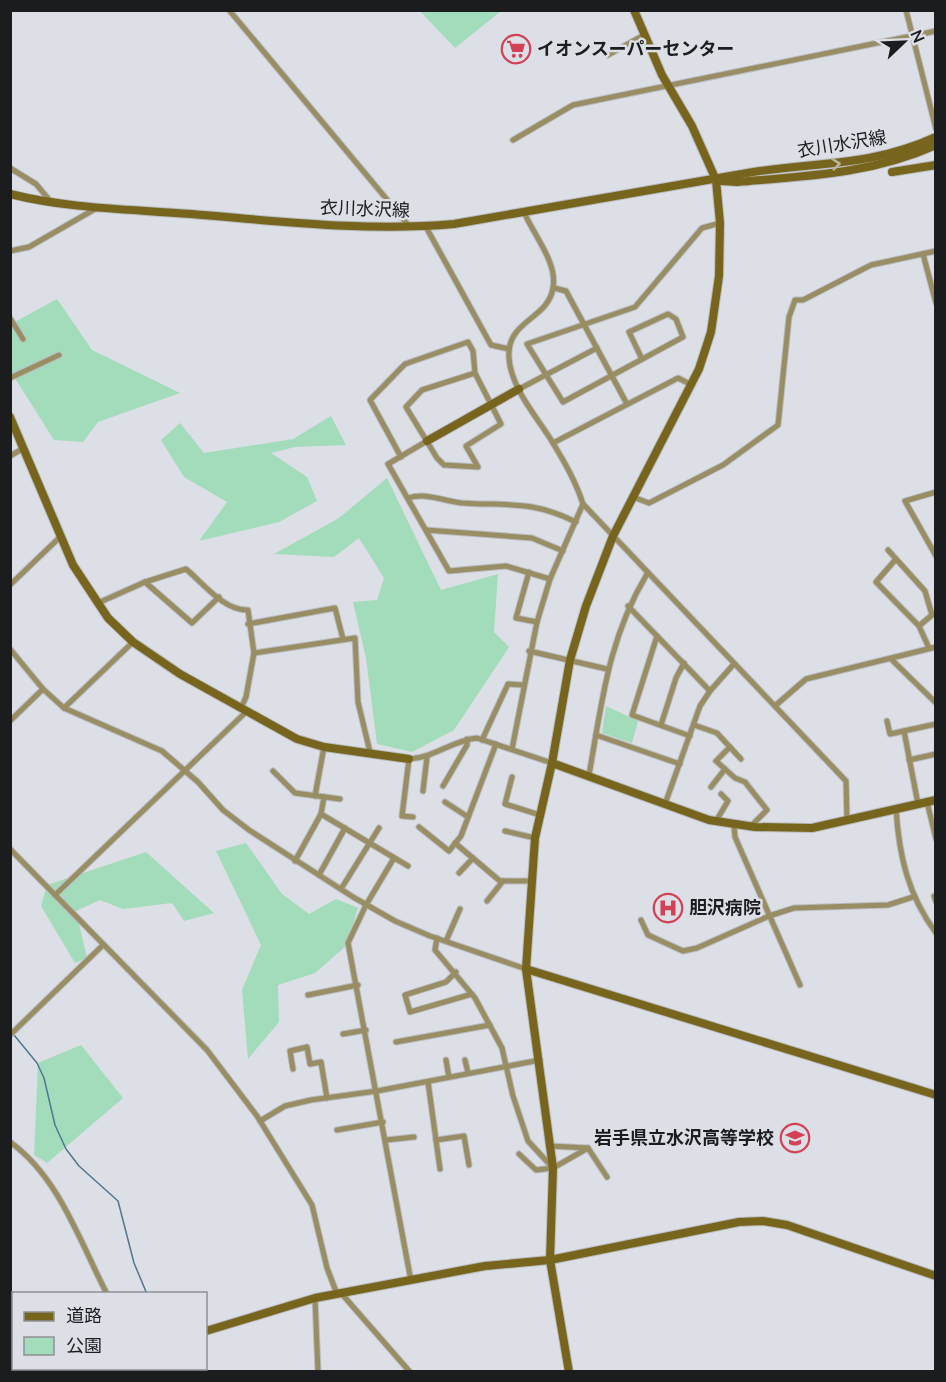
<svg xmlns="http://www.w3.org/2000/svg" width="946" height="1382" font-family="Mulish,'Noto Sans JP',sans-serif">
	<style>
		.green { fill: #a3dcba }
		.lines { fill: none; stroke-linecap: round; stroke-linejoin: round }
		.stream { stroke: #51768f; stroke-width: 1.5 }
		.street-casing { stroke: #b9bcc1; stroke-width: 7 }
		.secondary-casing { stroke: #b9bcc1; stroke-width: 10 }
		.street { stroke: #998d63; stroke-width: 5 }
		.secondary { stroke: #78651d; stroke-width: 8 }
		.oneway { stroke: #b9b49f }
		.labels { text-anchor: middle; stroke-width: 5; stroke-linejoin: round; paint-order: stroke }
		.poi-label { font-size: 18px; font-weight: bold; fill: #1a1c1e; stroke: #dcdfe5; text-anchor: start }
		.street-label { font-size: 18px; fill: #1a1c1e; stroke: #dcdfe5 }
	</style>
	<rect width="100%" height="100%" fill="#dcdfe5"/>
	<!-- green -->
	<g class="green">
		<path d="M 420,11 L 501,11 L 455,48 Z"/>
		<path d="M 57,299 L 92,350 L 180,393 L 98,422 L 83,442 L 54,440 L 11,372 L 11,324 Z"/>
		<path d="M 331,416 L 346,445 L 295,447 L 271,453 L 307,477 L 317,501 L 279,522 L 199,541 L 227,502 L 184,477 L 161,440 L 180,423 L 204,453 L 293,439 Z"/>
		<path d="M 387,478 L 441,590 L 498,574 L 494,632 L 509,647 L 454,730 L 412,752 L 377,744 L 366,658 L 353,602 L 377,600 L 384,578 L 359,538 L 334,557 L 274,554 L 339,518 Z"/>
		<path d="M 606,706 L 638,721 L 632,743 L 602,733 Z"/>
		<path d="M 246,843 L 282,894 L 309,914 L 336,899 L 358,908 L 346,946 L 315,973 L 278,985 L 279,1022 L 248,1059 L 242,990 L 261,945 L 216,851 Z"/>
		<path d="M 146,852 L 214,913 L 184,921 L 172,903 L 123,909 L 100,900 L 76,911 L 87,958 L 75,963 L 41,906 L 47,885 Z"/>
		<path d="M 81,1045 L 123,1098 L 47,1163 L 34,1155 L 38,1063 Z"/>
	</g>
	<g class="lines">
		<!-- stream -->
		<g class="stream">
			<path d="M 14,1035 L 37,1063 L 44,1078 L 55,1125 L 66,1149 L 79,1166 L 118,1201 L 134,1263 L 147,1294"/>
			<path d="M 187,1368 L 188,1372"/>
		</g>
		<!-- street casing -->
		<g class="street-casing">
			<g id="street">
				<path d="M 229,10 L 409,226"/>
				<path d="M 906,10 L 936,129"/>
				<path d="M 608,55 L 644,35"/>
				<path d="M 513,140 L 573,105 L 936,31"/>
				<path d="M 10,168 L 36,184 L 51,202"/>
				<path d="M 524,212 C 533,234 558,263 553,288 C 548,320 506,320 509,358 C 511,389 538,418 553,443 C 565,463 576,482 583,504 L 846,781 L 847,820"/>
				<path d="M 426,227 L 491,345 L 509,349"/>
				<path d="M 10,251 L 29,247 L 95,209"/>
				<path d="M 923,254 L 936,303"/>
				<path d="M 554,288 L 566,291 L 627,404"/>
				<path d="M 10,318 L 23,339"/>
				<path d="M 642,359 L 629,332 L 668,314 L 676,319 L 683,337 L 563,402 L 527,344 L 635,307 L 702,228 L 720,223"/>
				<path d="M 10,378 L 59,355"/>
				<path d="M 519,389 L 597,348"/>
				<path d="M 427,441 L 388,464 L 449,571 L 506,566 L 550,579"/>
				<path d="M 553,443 L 678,378 L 692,385"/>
				<path d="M 10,456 L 24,448"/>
				<path d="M 401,457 L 370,400 L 405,364 L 468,342 L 473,351 L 475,373 L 501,424 L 466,446 L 478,467 L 444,465 L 437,458 L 406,407 L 422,390 L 475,373"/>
				<path d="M 936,492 L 905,501 L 936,556"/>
				<path d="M 633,497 L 649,503 L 723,465 L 778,425 L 789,317 L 795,300 L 803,300 L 871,265 L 936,251"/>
				<path d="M 408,498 C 426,492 443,501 462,503 C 508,506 532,500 576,522"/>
				<path d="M 426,530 L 532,538 L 563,551"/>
				<path d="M 888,550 L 925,591 L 932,615 L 919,626"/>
				<path d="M 896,559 L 876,582 L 919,626 L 929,648"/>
				<path d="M 529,572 L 516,618 L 537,622"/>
				<path d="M 145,582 L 192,623 L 219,597"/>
				<path d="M 10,585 L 61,536"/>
				<path d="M 98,603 L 145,582 L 186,569 C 203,583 224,611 248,610 L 254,653 L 246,697 L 241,708"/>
				<path d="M 628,606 L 710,691"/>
				<path d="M 248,624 L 335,608 L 343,639"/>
				<path d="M 657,636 L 632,715 L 690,736"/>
				<path d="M 10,649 L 43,689 L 64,708 L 162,751 L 198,782 L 223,810 L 249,830 L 353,897 L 395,921 L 430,936 L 526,969"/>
				<path d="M 529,651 L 607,669"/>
				<path d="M 254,653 L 355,638 L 358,702 L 370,752"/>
				<path d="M 891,659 L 936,703"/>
				<path d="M 776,705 L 806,679 L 936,647"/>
				<path d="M 64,708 L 133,642"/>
				<path d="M 10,721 L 43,689"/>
				<path d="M 887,721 L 890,734 L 936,724"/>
				<path d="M 661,725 L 676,678 L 684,663"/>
				<path d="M 694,725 L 717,733 L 741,759"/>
				<path d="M 904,731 L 918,804"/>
				<path d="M 596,735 L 680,764"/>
				<path d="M 482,740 L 508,684 L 523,685"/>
				<path d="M 730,747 L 716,761 L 735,778 L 745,782 L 767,810 L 751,826"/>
				<path d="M 512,749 L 537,622 L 550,579 L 583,504"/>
				<path d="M 909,760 L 936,754"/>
				<path d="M 273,771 L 295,793 L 340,799"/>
				<path d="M 589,775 C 602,702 608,639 647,574"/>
				<path d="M 512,777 L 505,804 L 540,815"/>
				<path d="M 443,786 L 467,745 L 467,739"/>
				<path d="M 711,787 L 725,769"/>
				<path d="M 423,791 L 427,757"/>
				<path d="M 315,796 L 324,747"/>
				<path d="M 324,797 L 321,814 L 408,866"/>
				<path d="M 445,802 L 468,817"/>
				<path d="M 927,802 L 936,839"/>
				<path d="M 665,804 L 700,706 L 710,691 L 733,665"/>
				<path d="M 896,809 C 899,856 908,895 936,933"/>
				<path d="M 413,817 L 402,816 L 409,759 C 434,758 453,740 477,738 L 552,763"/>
				<path d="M 716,821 L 728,801 L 721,794"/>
				<path d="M 734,826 L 735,837 L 800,985"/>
				<path d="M 419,827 L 449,851 L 461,836 L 496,744"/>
				<path d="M 505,831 L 535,838"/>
				<path d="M 455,843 L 500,881 L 530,881"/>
				<path d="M 10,849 L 207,1050 L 257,1116 L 312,1205 L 327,1268 L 337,1294"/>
				<path d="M 394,858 L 366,905 L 348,943 L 411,1281"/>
				<path d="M 295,861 L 321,814"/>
				<path d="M 459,873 L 473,858"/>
				<path d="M 319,875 L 345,828"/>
				<path d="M 341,889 L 379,828"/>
				<path d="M 55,895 L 247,711"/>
				<path d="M 934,896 L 936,902"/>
				<path d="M 487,901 L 503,881"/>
				<path d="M 641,920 L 648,935 L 683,951 L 697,948 L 769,916 L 794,908 L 888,905 L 913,897"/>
				<path d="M 437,938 L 435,950 L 475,998 L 502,1048 L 513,1096 L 528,1141 L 553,1168"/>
				<path d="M 446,941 L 460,909"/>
				<path d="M 456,972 L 446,982 L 405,995 L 410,1012 L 472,994"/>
				<path d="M 308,995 L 358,985"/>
				<path d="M 343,1034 L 366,1030"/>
				<path d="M 10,1035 L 102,946"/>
				<path d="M 396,1042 L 490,1025"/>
				<path d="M 446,1060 L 449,1077"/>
				<path d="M 465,1060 L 468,1073"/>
				<path d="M 293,1069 L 290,1051 L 307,1047 L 310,1064 L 321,1062 L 327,1098"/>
				<path d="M 428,1082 L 440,1169"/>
				<path d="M 260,1121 L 285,1106 L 311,1100 L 377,1091 L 540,1060"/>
				<path d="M 337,1130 L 383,1122"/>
				<path d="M 386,1140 L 414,1137"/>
				<path d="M 436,1140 L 464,1136 L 469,1165"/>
				<path d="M 10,1142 C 59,1177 80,1242 107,1294"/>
				<path d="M 550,1146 L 588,1148 L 607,1177"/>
				<path d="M 519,1154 L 536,1170 L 553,1168 L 588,1148"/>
				<path d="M 341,1293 L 410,1372"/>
				<path d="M 315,1298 L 318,1372"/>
				<path d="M 199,1368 L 200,1372"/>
			</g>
		</g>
		<!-- secondary casing -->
		<g class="secondary-casing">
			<g id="secondary">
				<path d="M 892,172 L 936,165"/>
				<path d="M 722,181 L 737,182 C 807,176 871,174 936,145"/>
				<path d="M 10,194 C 70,209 130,209 191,214 C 278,221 367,232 454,224 C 548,208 642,191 736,175 C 808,161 866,169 936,137"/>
				<path d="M 10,417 L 73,565 L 108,618 L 133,642 L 180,674 L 297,739 L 324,747 L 409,759"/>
				<path d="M 427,441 L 519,389"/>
				<path d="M 552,763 L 709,820 L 755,827 L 812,828 L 936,800"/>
				<path d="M 526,969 L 936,1095"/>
				<path d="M 206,1331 L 315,1298 L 485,1266 L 550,1260 L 739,1222 L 763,1221 L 787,1225 L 936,1276"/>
				<path d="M 141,1368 L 142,1372"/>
				<path d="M 80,1372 L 91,1368"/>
				<path d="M 569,1372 L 550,1260 L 553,1168 L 526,969 L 535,838 L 552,763 L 570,660 L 586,606 L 613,536 L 699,369 L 711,332 L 719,276 L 720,223 L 716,180 L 692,126 L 662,75 L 634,10"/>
			</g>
		</g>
		<!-- street -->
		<use href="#street" class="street"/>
		<!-- secondary -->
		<use href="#secondary" class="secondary"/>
	</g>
	<!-- one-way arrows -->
	<defs><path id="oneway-chevron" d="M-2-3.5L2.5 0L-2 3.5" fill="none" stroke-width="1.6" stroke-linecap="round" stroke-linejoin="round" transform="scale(1.5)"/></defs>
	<use class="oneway" href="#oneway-chevron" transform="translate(836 164) rotate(-6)"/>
	<!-- icons -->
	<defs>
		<g id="supermarket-ring" transform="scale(1.5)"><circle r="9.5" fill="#dcdfe5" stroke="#d24156" stroke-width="1.5"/><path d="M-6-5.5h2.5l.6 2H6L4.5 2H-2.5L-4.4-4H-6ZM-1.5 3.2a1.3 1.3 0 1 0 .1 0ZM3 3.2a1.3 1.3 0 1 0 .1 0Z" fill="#d24156"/></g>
		<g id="hospital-ring" transform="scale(1.5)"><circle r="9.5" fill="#dcdfe5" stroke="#d24156" stroke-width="1.5"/><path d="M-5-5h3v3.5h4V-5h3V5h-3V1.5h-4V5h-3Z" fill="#d24156"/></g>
		<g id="school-ring" transform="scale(1.5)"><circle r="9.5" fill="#dcdfe5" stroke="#d24156" stroke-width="1.5"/><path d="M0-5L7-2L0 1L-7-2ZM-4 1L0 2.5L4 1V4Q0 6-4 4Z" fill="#d24156"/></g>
	</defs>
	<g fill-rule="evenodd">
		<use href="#supermarket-ring" x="516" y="49"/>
		<use href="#hospital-ring" x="668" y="908"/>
		<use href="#school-ring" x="795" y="1138"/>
	</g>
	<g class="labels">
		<!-- poi labels -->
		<g class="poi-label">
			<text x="537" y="55">イオンスーパーセンター</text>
			<text x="689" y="914">胆沢病院</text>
			<text x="774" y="1144" text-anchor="end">岩手県立水沢高等学校</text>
		</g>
		<!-- street labels -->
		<g class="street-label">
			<text transform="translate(842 144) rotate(-9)" y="6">衣川水沢線</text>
			<text transform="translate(365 209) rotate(2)" y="6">衣川水沢線</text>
		</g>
	</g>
	<!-- border -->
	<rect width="946" height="1382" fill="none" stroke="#1a1c1e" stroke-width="24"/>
	<!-- legend -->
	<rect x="12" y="1292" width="195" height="78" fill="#dcdfe5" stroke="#8e9195" stroke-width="1.5"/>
	<rect x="24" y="1312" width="30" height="9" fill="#78651d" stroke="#8e9195" stroke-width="1.5"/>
	<text x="66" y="1322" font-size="18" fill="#1a1c1e">道路</text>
	<rect x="24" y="1337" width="30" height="18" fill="#a3dcba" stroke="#8e9195" stroke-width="1.5"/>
	<text x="66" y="1352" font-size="18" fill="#1a1c1e">公園</text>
	<!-- north arrow -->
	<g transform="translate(904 42) rotate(67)" stroke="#dcdfe5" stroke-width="4.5" paint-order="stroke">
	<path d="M0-4.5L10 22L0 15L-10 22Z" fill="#1a1c1e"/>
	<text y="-9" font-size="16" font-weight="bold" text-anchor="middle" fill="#1a1c1e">N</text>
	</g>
</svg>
